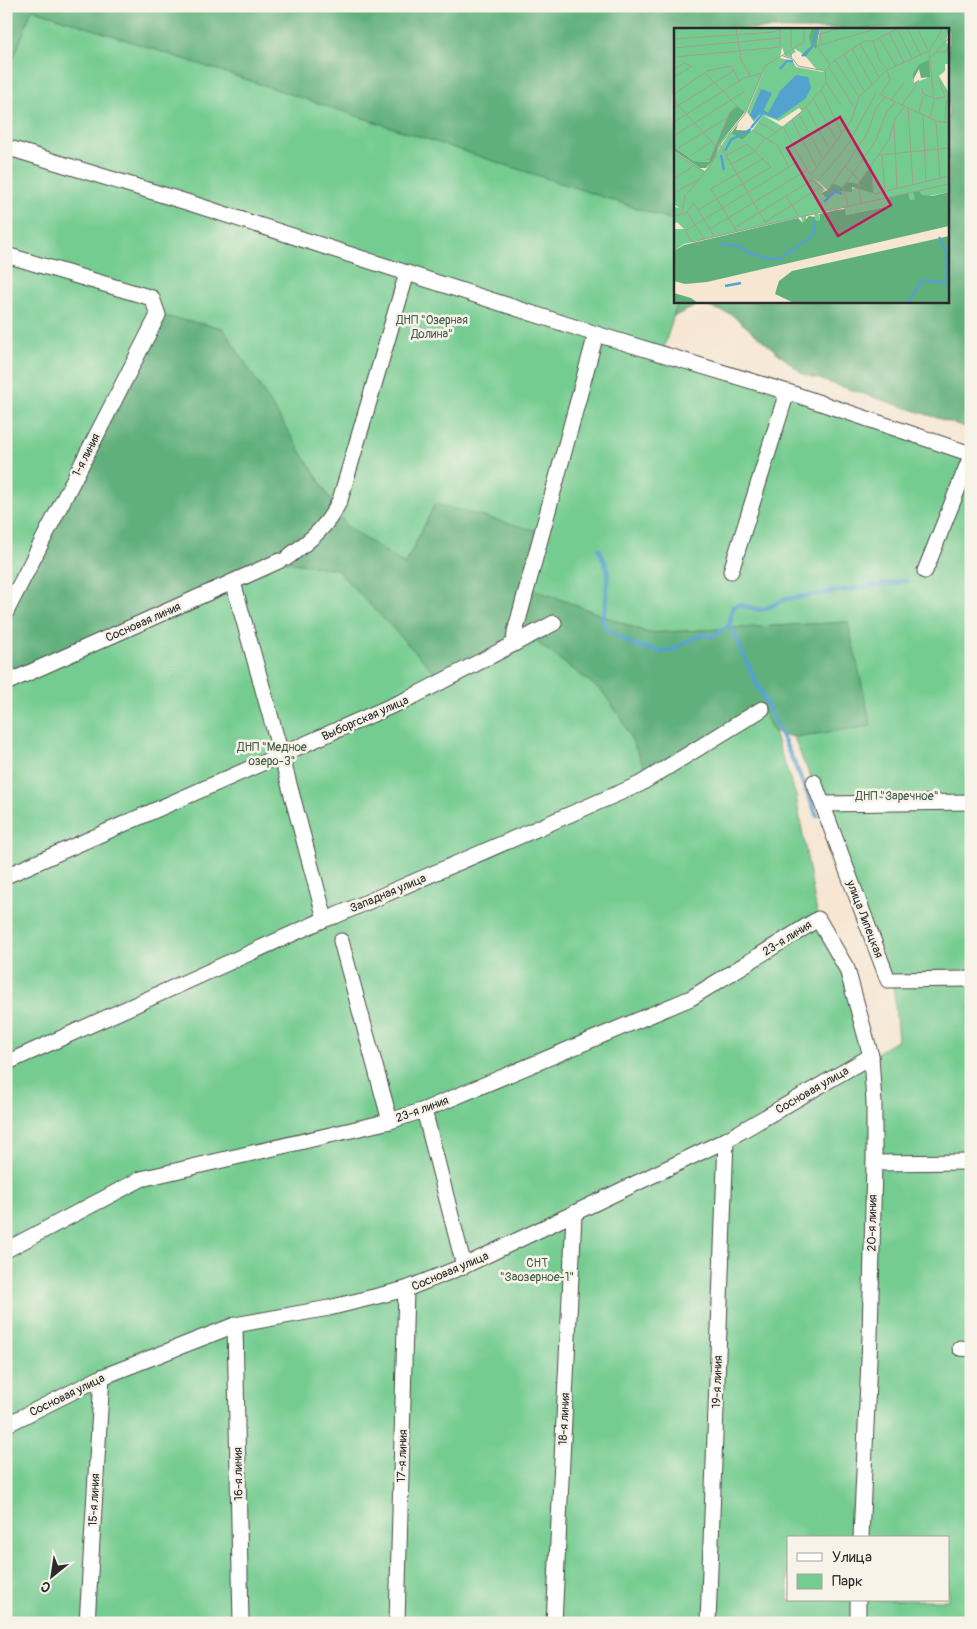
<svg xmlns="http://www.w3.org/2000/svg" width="977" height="1629" font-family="Pangolin,sans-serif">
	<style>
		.green { fill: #75cc91; stroke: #507c5e; fill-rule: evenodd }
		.forest { fill: #60b07b; stroke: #466e53 }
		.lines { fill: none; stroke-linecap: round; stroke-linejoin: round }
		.stream { stroke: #54a2ce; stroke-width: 4.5 }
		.minor-casing { stroke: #494744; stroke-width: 17 }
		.minor { stroke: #fff; stroke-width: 15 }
		.labels { text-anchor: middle; stroke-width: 5; stroke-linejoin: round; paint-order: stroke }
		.park-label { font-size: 12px; fill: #415b4a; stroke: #f7f3e8 }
		.street-label { font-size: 12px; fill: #2b2b2b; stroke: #f7f3e8 }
		.inset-river { fill: none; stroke: #54a2ce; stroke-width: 2.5 }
		.inset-road { fill: none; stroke: #a59b8f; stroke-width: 1 }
		.view { fill: #c2185b; fill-opacity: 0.15; stroke: #c2185b; stroke-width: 2.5 }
		.inset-edge { fill: none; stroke: #2b2b2b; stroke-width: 2.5 }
	</style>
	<rect width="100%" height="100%" fill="#f7f3e8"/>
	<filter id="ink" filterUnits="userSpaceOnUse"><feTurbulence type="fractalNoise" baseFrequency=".02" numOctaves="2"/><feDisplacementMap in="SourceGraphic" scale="10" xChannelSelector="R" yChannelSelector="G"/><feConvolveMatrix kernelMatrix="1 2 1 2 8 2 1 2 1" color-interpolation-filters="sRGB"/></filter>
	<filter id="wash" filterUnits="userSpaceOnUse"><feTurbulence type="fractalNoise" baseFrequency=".0096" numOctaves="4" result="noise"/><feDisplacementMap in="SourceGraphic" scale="20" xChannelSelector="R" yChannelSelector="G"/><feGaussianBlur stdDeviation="1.12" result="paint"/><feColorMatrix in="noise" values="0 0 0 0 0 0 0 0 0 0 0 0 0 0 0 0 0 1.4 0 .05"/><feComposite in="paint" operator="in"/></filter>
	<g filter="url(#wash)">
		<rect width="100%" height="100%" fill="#f6e6d2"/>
		<!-- green -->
		<path class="green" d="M 32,9 L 676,221 L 676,301 L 678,301 L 662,354 L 971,453 L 971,1623 L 6,1623 L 6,683 L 279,561 L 336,569 L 442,680 L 530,637 L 602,691 L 622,719 L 650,779 L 762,709 L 774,733 L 796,796 L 818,919 L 831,941 L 871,1056 L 898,1040 L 893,982 L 814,782 L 803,761 L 794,737 L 871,726 L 847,622 L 648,633 L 528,587 L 435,504 L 405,565 L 346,526 L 317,477 L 6,612 L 6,79 ZM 788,1538 L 948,1538 L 948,1600 L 788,1600 Z"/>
		<!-- forest -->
		<g class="forest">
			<path d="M 6,6 L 971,6 L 971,429 L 803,374 L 731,314 L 700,304 L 673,317 L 678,301 L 948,301 L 948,29 L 676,29 L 676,221 L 32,9 L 6,79 Z"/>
			<path d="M 158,315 L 223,328 L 317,477 L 346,526 L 405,565 L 435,504 L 542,532 L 528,587 L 648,633 L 848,622 L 871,726 L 794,737 L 774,733 L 762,709 L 650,779 L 622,719 L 602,691 L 530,637 L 442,680 L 336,569 L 279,561 L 6,683 L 6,612 Z"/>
		</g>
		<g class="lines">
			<!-- stream -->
			<g class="stream">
				<path d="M 599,549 L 608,570 L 606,606 L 602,619 L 604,626 L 619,637 L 634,645 L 661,652 L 676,649 L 687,641 L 703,635 L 714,636 L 730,625 L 731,614 L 733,607 L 739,605 L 762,610 L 786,599 L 906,581"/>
				<path d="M 730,625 C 758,689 791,751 817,816"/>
			</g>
		</g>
	</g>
	<g filter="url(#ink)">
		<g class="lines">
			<!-- minor casing -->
			<g class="minor-casing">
				<g id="minor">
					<path d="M 6,147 L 193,204 L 596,334 L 794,394 L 971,454"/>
					<path d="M 6,255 L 152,298 L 158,315 L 6,612"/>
					<path d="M 288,557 C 312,539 327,527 340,500 L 407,273"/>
					<path d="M 731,571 L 787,392"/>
					<path d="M 925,571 L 971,456"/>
					<path d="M 233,582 L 281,754 L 325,919"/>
					<path d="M 514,644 L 515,632 L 596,334"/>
					<path d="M 6,683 L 279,561"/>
					<path d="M 814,782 L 888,980 L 971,979"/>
					<path d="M 824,804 L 971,802"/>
					<path d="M 6,876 L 414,696 L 554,623"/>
					<path d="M 341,941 L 390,1121"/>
					<path d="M 6,1063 L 323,920 L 335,916 L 640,784 L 762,709"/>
					<path d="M 424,1110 L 464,1266"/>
					<path d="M 874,1163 L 971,1162"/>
					<path d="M 6,1250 L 141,1179 L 390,1121 L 424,1110 L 691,998 L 818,919 L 847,969 L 871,1056 L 874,1103 L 874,1163 L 870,1337 L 861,1538"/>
					<path d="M 235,1325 L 241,1623"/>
					<path d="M 960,1348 L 971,1349"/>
					<path d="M 6,1425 L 102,1377 L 235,1325 L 329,1308 L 406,1289 L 464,1266 L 726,1140 L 871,1056"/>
					<path d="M 87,1623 L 102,1377"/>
					<path d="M 397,1623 L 406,1289"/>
					<path d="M 554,1623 L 574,1215"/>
					<path d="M 708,1623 L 726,1140"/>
					<path d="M 858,1623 L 858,1600"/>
				</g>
			</g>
			<!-- minor -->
			<use href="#minor" class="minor"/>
		</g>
	</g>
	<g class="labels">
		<!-- park labels -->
		<g class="park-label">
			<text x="432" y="324">ДНП "Озерная<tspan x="432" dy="14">Долина"</tspan></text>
			<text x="272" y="751">ДНП "Медное<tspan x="272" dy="14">озеро-3"</tspan></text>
			<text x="897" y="800">ДНП "Заречное"</text>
			<text x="537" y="1267">СНТ<tspan x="537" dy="14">"Заозерное-1"</tspan></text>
		</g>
		<!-- street labels -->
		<g class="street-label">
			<text transform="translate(86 455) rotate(-63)" y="4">1-я линия</text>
			<text transform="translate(143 622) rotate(-24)" y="4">Сосновая линия</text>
			<text transform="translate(365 718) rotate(-24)" y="4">Выборгская улица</text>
			<text transform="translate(388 893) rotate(-23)" y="4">Западная улица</text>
			<text transform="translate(865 919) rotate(69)" y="4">улица Липецкая</text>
			<text transform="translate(787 938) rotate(-32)" y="4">23-я линия</text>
			<text transform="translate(812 1090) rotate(-30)" y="4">Сосновая улица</text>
			<text transform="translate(422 1109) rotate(-20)" y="4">23-я линия</text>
			<text transform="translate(872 1223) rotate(-89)" y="4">20-я линия</text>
			<text transform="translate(450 1271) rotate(-23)" y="4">Сосновая улица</text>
			<text transform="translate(717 1382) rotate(-88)" y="4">19-я линия</text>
			<text transform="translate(67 1395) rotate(-26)" y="4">Сосновая улица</text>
			<text transform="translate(564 1419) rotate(-87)" y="4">18-я линия</text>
			<text transform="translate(402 1456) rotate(-88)" y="4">17-я линия</text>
			<text transform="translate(238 1474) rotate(-91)" y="4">16-я линия</text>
			<text transform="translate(94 1500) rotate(-87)" y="4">15-я линия</text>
		</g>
	</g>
	<!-- overview -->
	<g transform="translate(674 28)">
		<rect width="275" height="275" fill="#f6e6d2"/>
		<path d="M 0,0 L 138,0 L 138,19 L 131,27 L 119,20 L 122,24 L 118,26 L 118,30 L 111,28 L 108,19 L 106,30 L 119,33 L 122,39 L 149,44 L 151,42 L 143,42 L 132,29 L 143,16 L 147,0 L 275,0 L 272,14 L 275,18 L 275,36 L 271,36 L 271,43 L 265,48 L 275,65 L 275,164 L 236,172 L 214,170 L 215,178 L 172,187 L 170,179 L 144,185 L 146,192 L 142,193 L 140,186 L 132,188 L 132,195 L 129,196 L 127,189 L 10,216 L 0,223 L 0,201 L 10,201 L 3,194 L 0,196 L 0,179 L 5,180 L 0,176 L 0,124 L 31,143 L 56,104 L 68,112 L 78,103 L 89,87 L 86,86 L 80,94 L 73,84 L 92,38 L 72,84 L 68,83 L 35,134 L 20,133 L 0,119 ZM 252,34 L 253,50 L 240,55 L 239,45 L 245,36 ZM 125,80 L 128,83 L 109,99 L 89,87 L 105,93 ZM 137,147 L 154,163 L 158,156 L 168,159 L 184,156 L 182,160 L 162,163 L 152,170 L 147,165 L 151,162 Z" fill="#75cc91" fill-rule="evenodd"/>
		<path d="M 138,0 L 146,0 L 142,21 L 140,19 L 132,29 L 128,27 L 138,19 L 135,9 ZM 255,32 L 256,49 L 247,50 L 245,41 L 239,52 L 239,45 L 245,36 ZM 63,78 L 71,84 L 44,117 L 42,129 L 32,140 L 26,140 L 0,123 L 0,119 L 20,133 L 35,134 L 56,84 ZM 64,96 L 62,102 L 78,103 L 68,112 L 57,105 ZM 197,138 L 199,165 L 178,159 L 178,164 L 162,163 L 152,170 L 147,165 L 154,162 L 158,155 L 168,159 L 172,154 L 184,156 ZM 245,163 L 248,167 L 258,168 L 275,164 L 275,198 L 33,254 L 11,256 L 0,253 L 0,223 L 10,217 L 124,190 L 129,195 L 135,188 L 141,189 L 142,193 L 146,192 L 145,186 L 162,182 L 171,181 L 172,187 L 215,178 L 214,169 L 234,165 L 236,172 L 241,171 L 239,164 ZM 275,208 L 275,275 L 120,275 L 101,266 L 105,253 L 118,243 ZM 0,265 L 17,270 L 24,275 L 0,275 Z" fill="#60b07b"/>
		<path d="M 122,47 L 134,49 L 137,60 L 132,70 L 103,91 L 87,85 L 80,92 L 76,87 L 87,61 L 98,65 L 90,82 L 94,85 L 106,63 Z" fill="#54a2ce"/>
		<path class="inset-river" d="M 128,28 L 138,19 L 144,0M 106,41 L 113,33 L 119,33M 77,100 L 89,85M 51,123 L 57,112 L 77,101M 47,127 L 50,142M 150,174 L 161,163 L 168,166M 45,216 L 64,218 L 75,225 L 95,231 L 106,231 L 139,207 L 141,192M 51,258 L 67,255M 234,275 L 248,252 L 274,255 L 272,223 L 265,209"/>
		<path class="inset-road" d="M 62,0 L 67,32 L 76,47M 117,0 L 117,20M 146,0 L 147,15M 233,0 L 247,27M 243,0 L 254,22M 5,1 L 40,0M 223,1 L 238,30M 215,5 L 230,34M 145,6 L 168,0M 205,10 L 222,38M 0,11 L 101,4 L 105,0M 199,13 L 205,32 L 214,42M 186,15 L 205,49M 0,20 L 107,10M 178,21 L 198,56M 262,24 L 271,24 L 275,19M 170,26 L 190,63M 109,28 L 119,31 L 124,38 L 151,43M 1,29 L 106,19 L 106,0M 255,31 L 275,10M 161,32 L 185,69M 156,36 L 143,18 L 205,0M 154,38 L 180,79M 0,41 L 10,35 L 17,38M 31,45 L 63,78M 0,49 L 18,38M 152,55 L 167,77M 248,60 L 249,66 L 259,70M 147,62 L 168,105M 0,66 L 33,43 L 57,38 L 65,53M 205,66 L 262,93 L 275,95M 206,67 L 216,52 L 213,42 L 255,23M 139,71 L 163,113M 260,71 L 271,69 L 265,52M 217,72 L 230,55M 0,73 L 41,117M 228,77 L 242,58 L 240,56 L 245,52M 132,79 L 155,120M 234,79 L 239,157M 0,80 L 61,42M 245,84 L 249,69M 125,86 L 148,129M 249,87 L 252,154M 256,90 L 260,73 L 255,23 L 269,0M 118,92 L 142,138M 0,94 L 70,50 L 88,45M 84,94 L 102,104M 262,94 L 266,150M 271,95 L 272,72M 220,96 L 223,160M 109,99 L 135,145 L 144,153 L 173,118 L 202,65M 78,102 L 103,117 L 115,139M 0,108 L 71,63M 93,111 L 125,86 L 147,62 L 152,55 L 151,42 L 161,32 L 190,13 L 199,13 L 225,0M 46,117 L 92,196M 4,120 L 53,90M 0,124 L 30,144M 205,127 L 275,120M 208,127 L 211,163M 17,128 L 38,113M 32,132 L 36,131 L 56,84 L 63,78M 57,136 L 80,124 L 91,110M 171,138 L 186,153M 197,138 L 200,166 L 275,148M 137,147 L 177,93 L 185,69 L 212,43M 0,151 L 21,137M 184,156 L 215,112 L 221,91 L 231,78M 184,156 L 187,175M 169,159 L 174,178M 168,161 L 202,112 L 212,85 L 221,74M 154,163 L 193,106 L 202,80 L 211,69M 2,164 L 25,151M 13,166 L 36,138 L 47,115 L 71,86 L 91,38 L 130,14 L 130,0M 112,168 L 125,189 L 18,214 L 11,203 L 123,134M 19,174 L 40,208M 24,182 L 97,139 L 73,116 L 51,128M 13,184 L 30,211M 0,188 L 8,186 L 11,167M 9,188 L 20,176M 126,189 L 275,156M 91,194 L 147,159M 60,200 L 138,152 L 149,160M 36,201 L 133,142M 63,204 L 37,161 L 90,130"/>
		<path class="view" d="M 166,89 L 217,177 L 164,208 L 113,120 Z"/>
		<rect width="275" height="275" class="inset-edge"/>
	</g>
	<!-- margin -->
	<rect width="977" height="1629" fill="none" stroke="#f7f3e8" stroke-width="25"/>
	<!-- legend -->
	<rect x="787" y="1536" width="162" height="65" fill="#f7f3e8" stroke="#a5a39c"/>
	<rect x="797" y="1553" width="25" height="8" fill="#ffffff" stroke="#a5a39c"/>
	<text x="832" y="1562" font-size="15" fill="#2b2b2b">Улица</text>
	<rect x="797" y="1574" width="25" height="15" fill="#75cc91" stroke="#a5a39c"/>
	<text x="832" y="1586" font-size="15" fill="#2b2b2b">Парк</text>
	<!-- north arrow -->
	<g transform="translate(52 1576) rotate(210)" stroke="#f7f3e8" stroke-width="4" paint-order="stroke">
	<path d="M0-4L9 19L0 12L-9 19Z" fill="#2b2b2b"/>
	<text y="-8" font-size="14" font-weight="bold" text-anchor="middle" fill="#2b2b2b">С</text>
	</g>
</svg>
